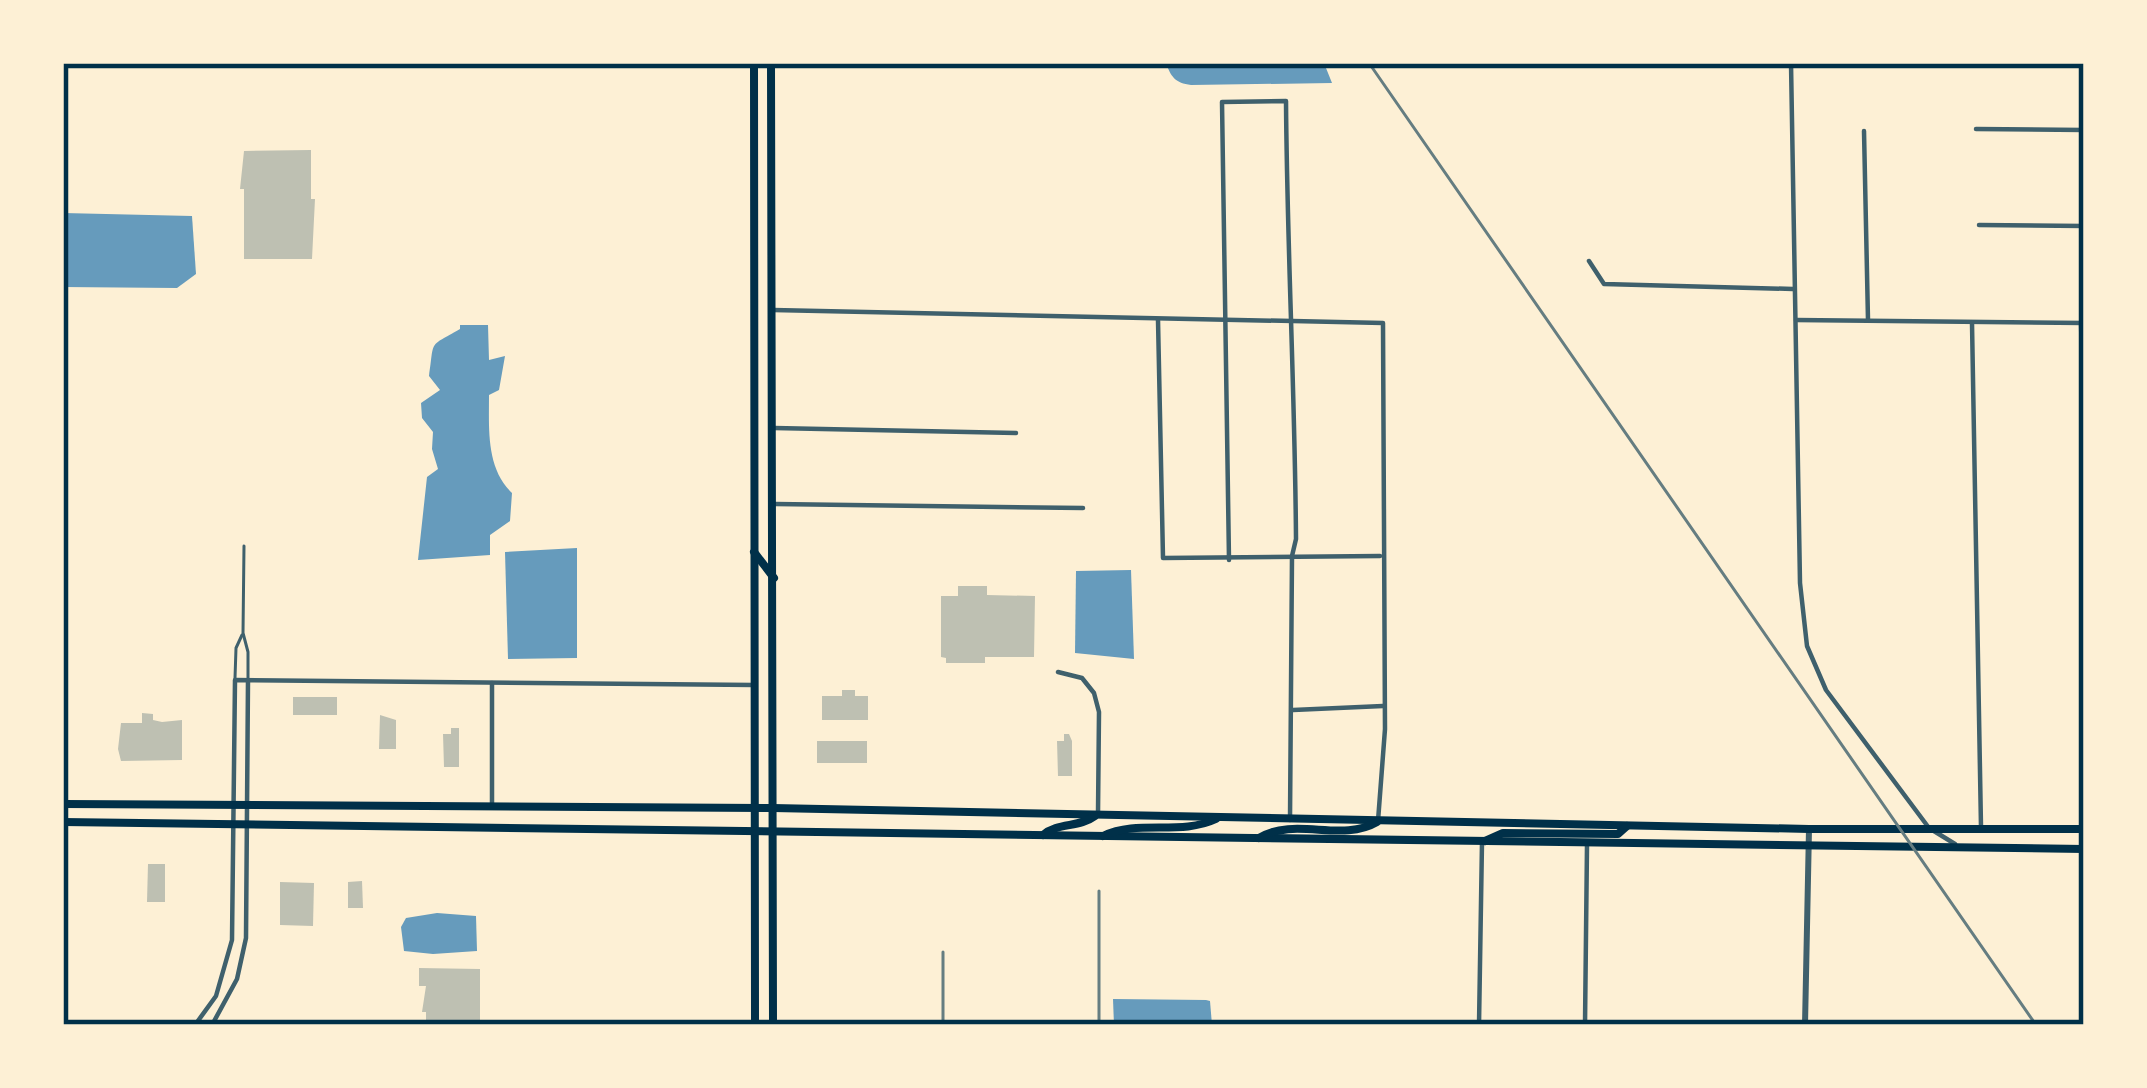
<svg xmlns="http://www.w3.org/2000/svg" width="2147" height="1088" font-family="'Golos Text',sans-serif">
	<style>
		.water { fill: #669bbc }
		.building { fill: #bec0b2 }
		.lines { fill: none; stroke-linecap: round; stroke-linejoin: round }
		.service { stroke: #3f606c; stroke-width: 3 }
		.minor { stroke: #3f606c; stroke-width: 4.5 }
		.tertiary { stroke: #3f606c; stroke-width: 6 }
		.secondary { stroke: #003049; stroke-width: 8 }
		.primary { stroke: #003049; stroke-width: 8 }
		.rail { stroke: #657d81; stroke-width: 3 }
		.neatline { fill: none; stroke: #003049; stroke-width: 4.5 }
	</style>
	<rect width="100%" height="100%" fill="#fdf0d5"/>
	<!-- water -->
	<g class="water">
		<path d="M 1166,63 L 1324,63 L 1332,83 L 1191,85 C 1175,83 1171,77 1166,63 Z"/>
		<path d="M 63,213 L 192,216 L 196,274 L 177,288 L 63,287 Z"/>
		<path d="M 460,325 L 488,325 L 489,360 L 505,356 L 499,390 L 489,395 C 489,429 486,468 512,493 L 510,521 L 490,535 L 490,555 L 418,560 L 427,477 L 438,469 L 432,449 L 433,432 L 422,418 L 421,403 L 440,390 L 429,376 C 435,339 427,348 460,329 Z"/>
		<path d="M 577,548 L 577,658 L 508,659 L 505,552 Z"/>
		<path d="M 1131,570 L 1134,659 L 1075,653 L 1076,571 Z"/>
		<path d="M 437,913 L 476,916 L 477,951 L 433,954 L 404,951 L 401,927 L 406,918 Z"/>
		<path d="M 1113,999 L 1206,1000 L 1210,1001 L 1212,1025 L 1114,1025 Z"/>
	</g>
	<!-- building -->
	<g class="building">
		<path d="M 311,150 L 311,199 L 315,199 L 312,259 L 244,259 L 244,189 L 240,189 L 244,151 Z"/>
		<path d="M 958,586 L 987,586 L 987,595 L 1035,596 L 1034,657 L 985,657 L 985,663 L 946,663 L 946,658 L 941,657 L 941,596 L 958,596 Z"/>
		<path d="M 842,690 L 855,690 L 855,696 L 868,696 L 868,720 L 822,720 L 822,696 L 842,696 Z"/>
		<rect x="293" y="697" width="44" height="18"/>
		<path d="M 142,713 L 153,714 L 153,720 L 162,722 L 182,720 L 182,760 L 121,761 L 118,749 L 121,723 L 142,723 Z"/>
		<path d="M 380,715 L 396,720 L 396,749 L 379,749 Z"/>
		<path d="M 451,728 L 459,728 L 459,767 L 444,767 L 443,734 L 451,734 Z"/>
		<path d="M 1064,734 L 1069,734 L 1072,741 L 1072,776 L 1058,776 L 1057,741 L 1064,741 Z"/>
		<rect x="817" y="741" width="50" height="22"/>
		<path d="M 148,864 L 165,864 L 165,902 L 147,902 Z"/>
		<path d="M 362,881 L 363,908 L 348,908 L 348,882 Z"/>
		<path d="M 280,882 L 314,883 L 313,926 L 280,925 Z"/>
		<path d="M 419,968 L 480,969 L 480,1025 L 426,1025 L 426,1012 L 422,1012 L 426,986 L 419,986 Z"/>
	</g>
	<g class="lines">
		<!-- service -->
		<g class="service">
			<path d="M 244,546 L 243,633 L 248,652 L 248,678"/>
			<path d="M 235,678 L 236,648 L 242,635"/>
		</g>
		<!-- minor -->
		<g class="minor">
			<path d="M 1681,63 L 1790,64"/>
			<path d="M 1791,63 L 1800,583 L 1807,646 L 1826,690 L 1929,828 L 1955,844"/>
			<path d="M 1976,129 L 2084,130"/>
			<path d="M 1864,131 L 1868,320"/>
			<path d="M 1979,225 L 2084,226"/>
			<path d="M 1589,261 L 1604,284 L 1793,289"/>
			<path d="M 773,310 L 1383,323 L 1385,729 L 1378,821"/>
			<path d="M 1158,320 L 1163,558 L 1380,556"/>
			<path d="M 1796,320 L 2084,323"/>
			<path d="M 1972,323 L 1981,827"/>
			<path d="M 2081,323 L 2084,435"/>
			<path d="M 774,428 L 1016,433"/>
			<path d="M 775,504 L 1083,508"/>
			<path d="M 1229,560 L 1222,102 L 1286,101 C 1287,247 1295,392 1296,539 L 1292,556 L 1290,820"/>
			<path d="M 1058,672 L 1082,678 L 1094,693 L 1099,712 L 1098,814"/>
			<path d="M 1293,710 L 1383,706"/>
			<path d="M 492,804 L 492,683"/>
			<path d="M 195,1025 L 216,996 L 232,940 L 235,680 L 754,685"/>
			<path d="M 212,1025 L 237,979 L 246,938 L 248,680"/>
			<path d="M 1479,1025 L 1482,842"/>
			<path d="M 1585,1025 L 1587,845"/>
		</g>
		<!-- tertiary -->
		<path class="tertiary" d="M 1805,1025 L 1809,829"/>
		<!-- secondary -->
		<g class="secondary">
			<path d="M 754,63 L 755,1025"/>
			<path d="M 771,63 L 773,1025"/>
			<path d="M 754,552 L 774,578"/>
		</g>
		<!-- primary -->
		<g class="primary">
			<path d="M 63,804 L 773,808 L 1809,829 L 2084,829"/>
			<path d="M 63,822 L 2084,849"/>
			<path d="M 1043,835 C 1058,822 1079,828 1095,816"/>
			<path d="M 1103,836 C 1139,819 1180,836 1216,819"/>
			<path d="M 1259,838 C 1295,816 1341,843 1377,822"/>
			<path d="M 1485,841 L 1503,833 L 1618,834 L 1627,826"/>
		</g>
		<!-- rail -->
		<g class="rail">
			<path d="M 1369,63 L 2036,1025"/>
			<path d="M 1099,891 L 1099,1025"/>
			<path d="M 943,952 L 943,1025"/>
		</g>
	</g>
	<!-- border -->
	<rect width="2147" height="1088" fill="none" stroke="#fdf0d5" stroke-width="132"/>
	<rect x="66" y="66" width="2015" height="956" class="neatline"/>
</svg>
